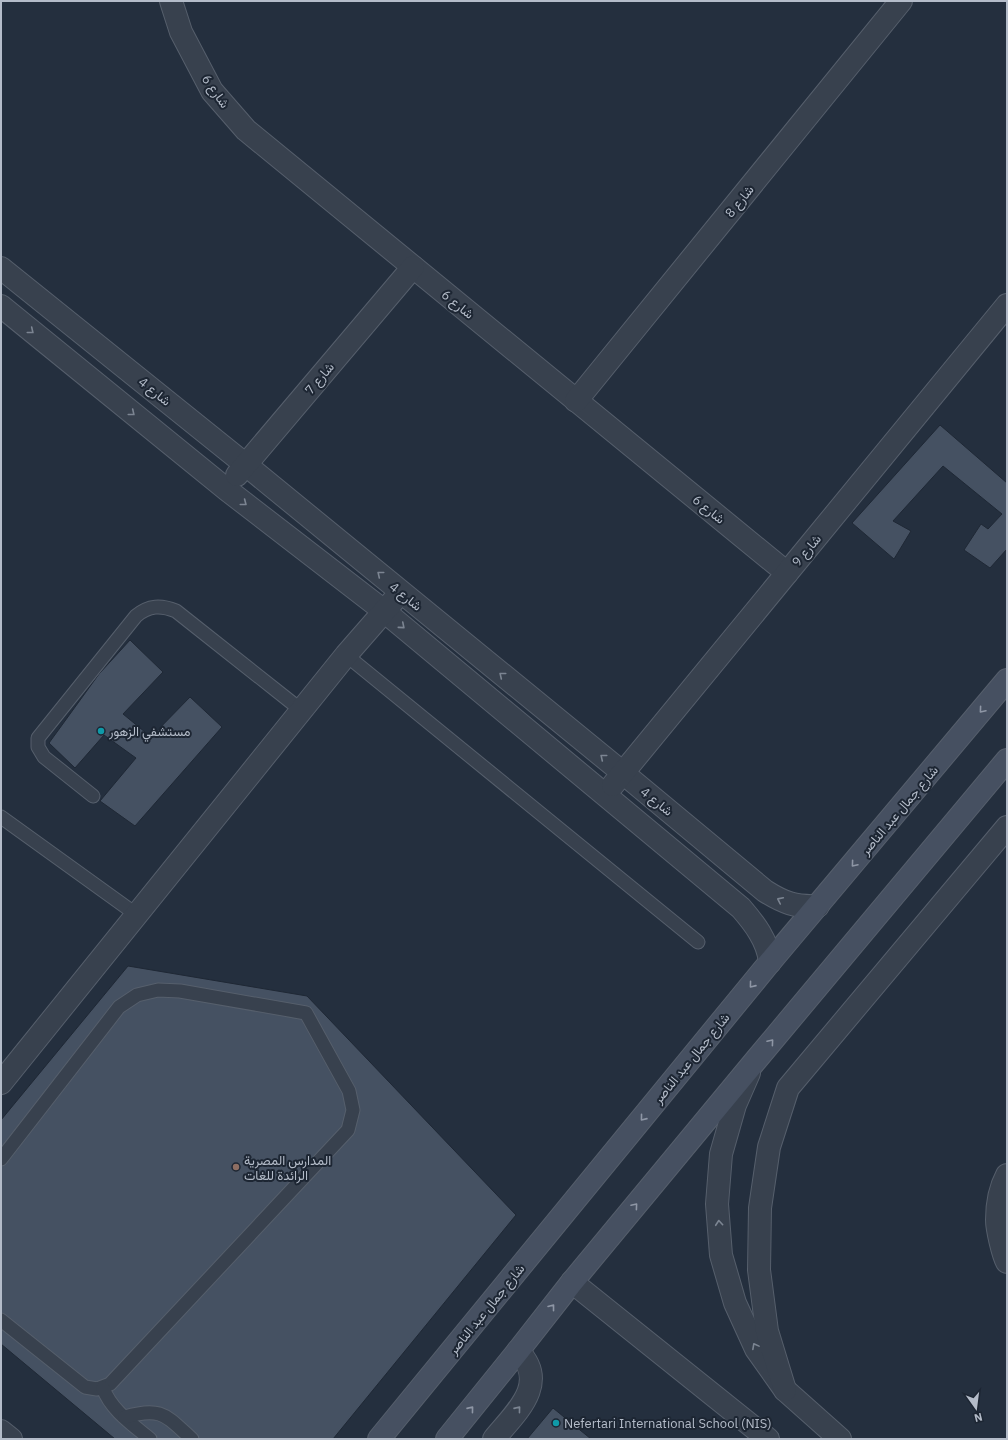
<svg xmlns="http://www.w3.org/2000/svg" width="1008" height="1440" font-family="'IBM Plex Sans',Vazirmatn,sans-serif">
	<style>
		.building { fill: #455162; stroke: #1f2835 }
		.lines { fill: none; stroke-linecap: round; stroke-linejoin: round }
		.lane-casing { stroke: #565f6c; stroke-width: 15 }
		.street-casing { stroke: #565f6c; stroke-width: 24 }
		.secondary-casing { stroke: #565f6c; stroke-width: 24 }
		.lane { stroke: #38414e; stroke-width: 13 }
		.street { stroke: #38414e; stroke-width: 22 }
		.secondary { stroke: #465061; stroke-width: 22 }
		.oneway { stroke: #7c8592 }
		.oneway2 { stroke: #8e96a5 }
		.culture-dot { fill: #0f9aa8; stroke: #1d2633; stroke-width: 1.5 }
		.education-dot { fill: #8d6e63; stroke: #1d2633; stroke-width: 1.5 }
		.labels { text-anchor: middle; stroke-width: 4; stroke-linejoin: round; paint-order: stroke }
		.street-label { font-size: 13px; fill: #b4bcc9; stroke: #1d2633 }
		.poi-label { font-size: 13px; fill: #b4bcc9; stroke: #1d2633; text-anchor: start }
	</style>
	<rect width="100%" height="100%" fill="#242f3e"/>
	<!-- building -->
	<g class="building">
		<path d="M 940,425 L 1007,483 L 1007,549 L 990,568 L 964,550 L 981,524 L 988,529 L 1002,514 L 943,466 L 893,521 L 911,531 L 894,559 L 852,523 Z"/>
		<path d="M 130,640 L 163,672 L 123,714 L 151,737 L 190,697 L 222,727 L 135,826 L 100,801 L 136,758 L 104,735 L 75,768 L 49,743 L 99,674 Z"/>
		<path d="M 128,966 L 307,996 L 516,1215 L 333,1439 L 115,1439 L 1,1344 L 1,1120 Z"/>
		<path d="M 553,1408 L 591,1439 L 527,1439 Z"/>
	</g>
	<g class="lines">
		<!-- lane casing -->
		<g class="lane-casing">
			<g id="lane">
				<path d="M 346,655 L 698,942"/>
				<path d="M 93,796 L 44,757 L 38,747 L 38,738 L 136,616 C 149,605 161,605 176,611 L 301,710"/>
				<path d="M 1,817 L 137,915"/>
				<path d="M 1,1159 L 119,1007 L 137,995 L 158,990 L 180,991 L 306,1013 L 349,1091 L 353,1110 L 348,1130 L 110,1384 L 97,1389 L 85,1387 L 1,1320"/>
				<path d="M 103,1388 C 111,1410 132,1424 150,1439"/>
				<path d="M 125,1417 C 162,1406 166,1416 192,1439"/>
			</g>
		</g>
		<!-- street casing -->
		<g class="street-casing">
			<g id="street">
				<path d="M 171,1 L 181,32 L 212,91 L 246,130 L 787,573"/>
				<path d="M 1,268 L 246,465 L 623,773 L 765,891 C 784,903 795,907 818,906"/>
				<path d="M 1,306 L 226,489 L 384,611 L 741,908 C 754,923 768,941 770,962"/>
				<path d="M 576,401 L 901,1"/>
				<path d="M 237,475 L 413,267"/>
				<path d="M 613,785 L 1007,305"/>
				<path d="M 749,1073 L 735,1105 L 721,1154 L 717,1204 L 721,1255 L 735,1303 L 756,1349 L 785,1390 L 840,1439"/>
				<path d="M 1,1083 L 346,655 L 394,600"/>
				<path d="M 1007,1175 C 1000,1188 997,1205 997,1220 C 997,1229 1003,1255 1007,1262"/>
				<path d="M 572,1282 L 768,1439"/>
				<path d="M 785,1390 L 767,1331 L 759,1270 L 760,1208 L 769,1147 L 788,1088 L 1007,827"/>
				<path d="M 1,1431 L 11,1439"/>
				<path d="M 494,1439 C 515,1413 550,1384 518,1351"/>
			</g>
		</g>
		<!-- secondary casing -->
		<g class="secondary-casing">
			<g id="secondary">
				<path d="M 379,1439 L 770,962 L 1007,680"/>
				<path d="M 447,1439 L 518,1351 L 572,1282 L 756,1060 L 1007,760"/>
			</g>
		</g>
		<!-- lane -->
		<use href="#lane" class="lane"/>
		<!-- street -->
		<use href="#street" class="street"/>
		<!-- secondary -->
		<use href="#secondary" class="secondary"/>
	</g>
	<!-- one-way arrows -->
	<defs><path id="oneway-chevron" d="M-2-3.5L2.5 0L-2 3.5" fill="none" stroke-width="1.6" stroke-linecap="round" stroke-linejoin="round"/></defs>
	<g class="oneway">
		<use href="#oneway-chevron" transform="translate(31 331) rotate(39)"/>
		<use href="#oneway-chevron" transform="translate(132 413) rotate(39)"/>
		<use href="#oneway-chevron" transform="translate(244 503) rotate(38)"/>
		<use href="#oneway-chevron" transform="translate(380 574) rotate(-141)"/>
		<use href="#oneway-chevron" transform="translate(402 626) rotate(40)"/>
		<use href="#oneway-chevron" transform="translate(502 675) rotate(-141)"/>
		<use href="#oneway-chevron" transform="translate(603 757) rotate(-141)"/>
		<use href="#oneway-chevron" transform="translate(780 900) rotate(-154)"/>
		<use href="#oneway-chevron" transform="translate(719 1223) rotate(-95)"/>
		<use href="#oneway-chevron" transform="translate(755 1346) rotate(-118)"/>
		<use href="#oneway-chevron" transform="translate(518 1409) rotate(-51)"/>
	</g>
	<g class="oneway2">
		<use href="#oneway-chevron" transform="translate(982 710) rotate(130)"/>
		<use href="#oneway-chevron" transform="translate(854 864) rotate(130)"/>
		<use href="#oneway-chevron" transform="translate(752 985) rotate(129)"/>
		<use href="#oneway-chevron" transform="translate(771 1042) rotate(-50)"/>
		<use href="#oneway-chevron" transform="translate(643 1118) rotate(129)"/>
		<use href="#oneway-chevron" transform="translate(635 1206) rotate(-50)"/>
		<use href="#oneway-chevron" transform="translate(552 1307) rotate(-52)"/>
		<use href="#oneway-chevron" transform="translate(471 1409) rotate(-51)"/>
	</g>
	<!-- markers -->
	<g class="culture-dot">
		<circle cx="101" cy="731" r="4"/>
		<circle cx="556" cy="1423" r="4"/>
	</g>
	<circle class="education-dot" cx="236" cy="1167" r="4"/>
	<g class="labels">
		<!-- street labels -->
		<g class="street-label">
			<text transform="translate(216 91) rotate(55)" y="5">شارع 6</text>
			<text transform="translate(739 201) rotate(-51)" y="5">شارع 8</text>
			<text transform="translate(458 304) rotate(39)" y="5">شارع 6</text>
			<text transform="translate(319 378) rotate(-50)" y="5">شارع 7</text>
			<text transform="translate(155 391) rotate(39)" y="5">شارع 4</text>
			<text transform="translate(709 509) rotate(39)" y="5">شارع 6</text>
			<text transform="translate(806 550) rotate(-50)" y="5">شارع 9</text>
			<text transform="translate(406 596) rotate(39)" y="5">شارع 4</text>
			<text transform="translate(657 801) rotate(39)" y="5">شارع 4</text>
			<text transform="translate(899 810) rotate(-50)" y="5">شارع جمال عبد الناصر</text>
			<text transform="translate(691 1058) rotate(-51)" y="5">شارع جمال عبد الناصر</text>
			<text transform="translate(486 1309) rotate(-51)" y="5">شارع جمال عبد الناصر</text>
		</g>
		<!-- poi labels -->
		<g class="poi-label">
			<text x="109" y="736">مستشفي الزهور</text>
			<text x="244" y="1165">المدارس المصرية<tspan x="244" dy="15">الرائدة للغات</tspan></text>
			<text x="564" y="1428">Nefertari International School (NIS)</text>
		</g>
	</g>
	<!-- border -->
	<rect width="1008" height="1440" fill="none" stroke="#b4bcc9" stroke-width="4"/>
	<!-- north arrow -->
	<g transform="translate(976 1408) rotate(166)" stroke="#1d2633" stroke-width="3" paint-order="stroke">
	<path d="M0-3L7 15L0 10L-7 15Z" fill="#b4bcc9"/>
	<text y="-6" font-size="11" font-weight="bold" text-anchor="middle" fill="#b4bcc9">N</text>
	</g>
</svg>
